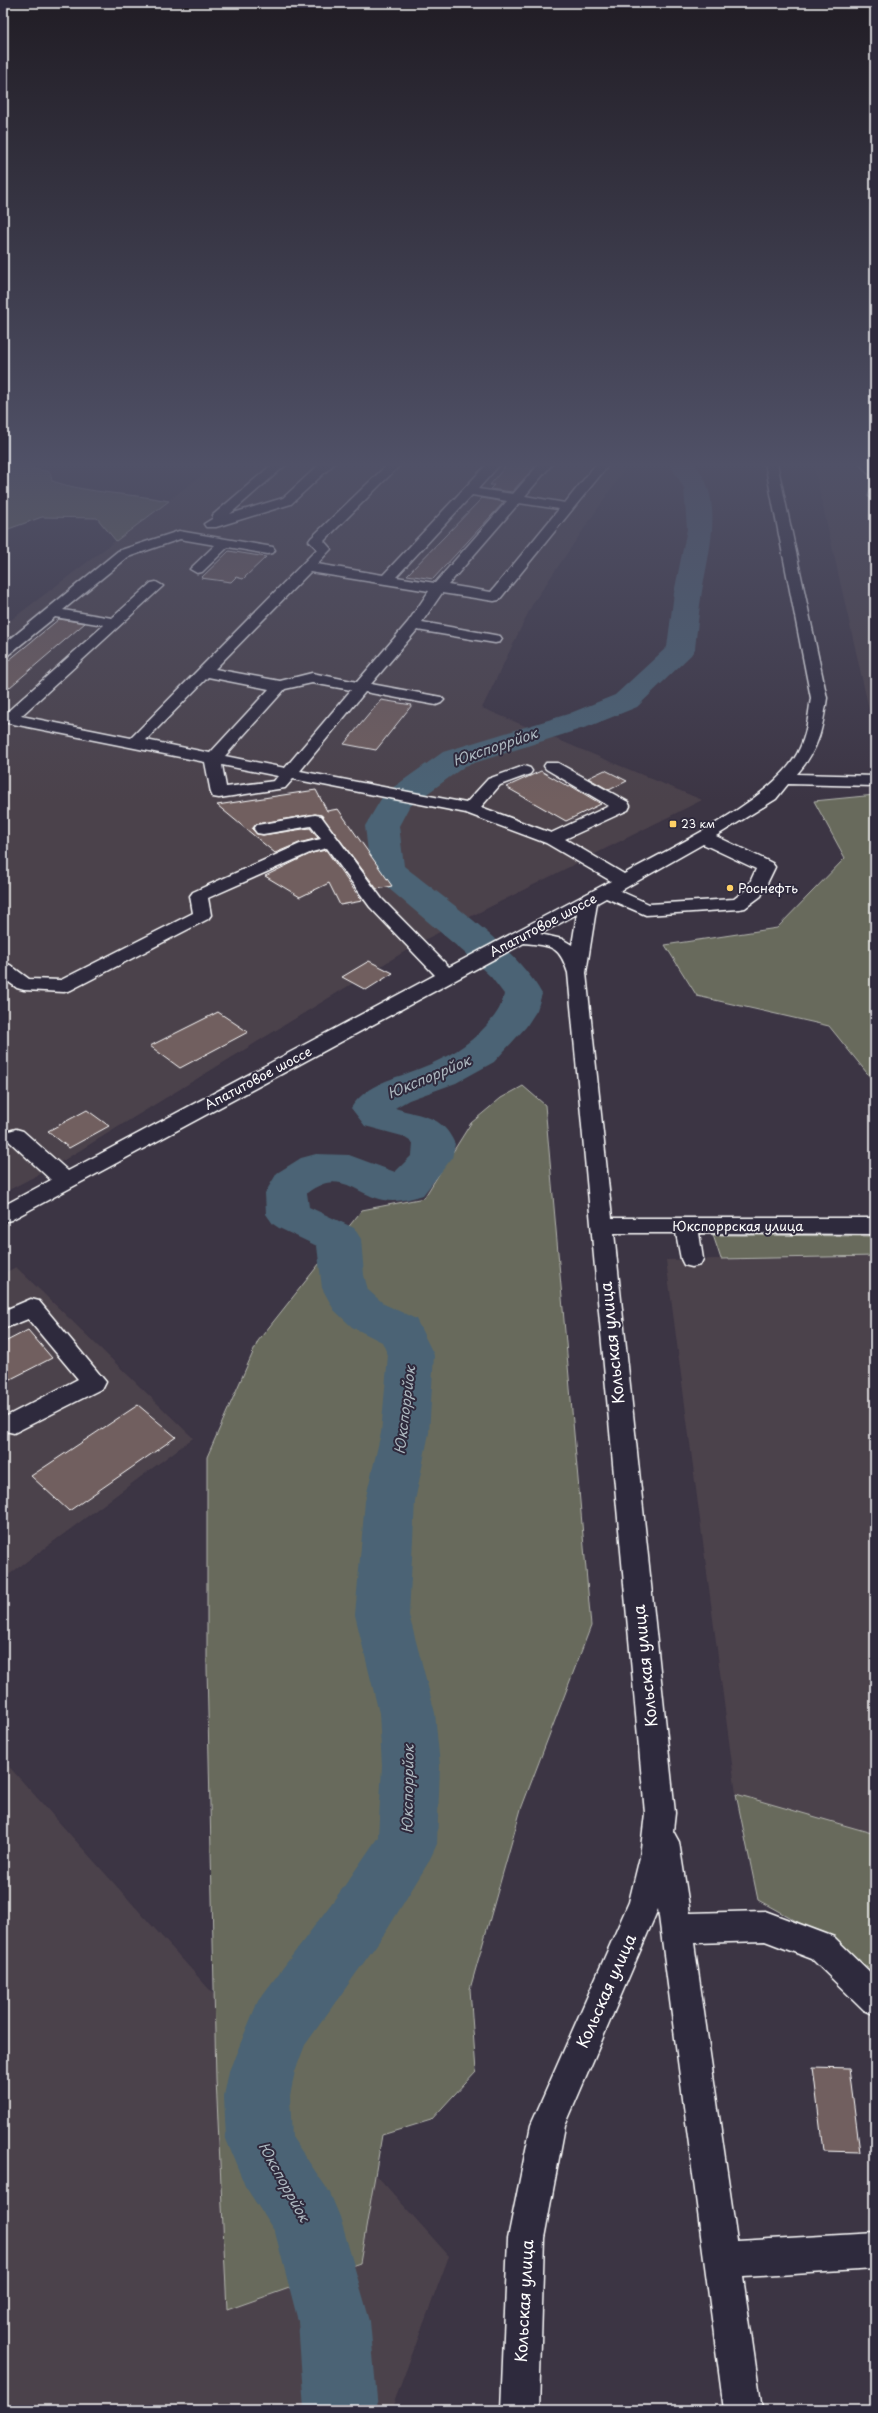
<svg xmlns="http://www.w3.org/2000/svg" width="878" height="2413" font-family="'Playpen Sans',sans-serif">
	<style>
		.built { fill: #4c424c }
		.green { fill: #676a5c; stroke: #b3b4ae }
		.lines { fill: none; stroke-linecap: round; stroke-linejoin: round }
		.river { fill: #4b6474; fill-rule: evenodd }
		.building { fill: #715f5e; stroke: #fff }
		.minor-casing { stroke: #fff; stroke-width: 3 }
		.minor { fill: #2f2a3d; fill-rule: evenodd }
		.poi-dot { fill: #ffd166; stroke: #2f2a3d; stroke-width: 1.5 }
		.labels { text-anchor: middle; stroke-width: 4; stroke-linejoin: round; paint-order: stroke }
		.far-poi-label { font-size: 11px; fill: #fff; stroke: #2f2a3d; text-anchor: start }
		.poi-label { font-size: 13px; fill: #fff; stroke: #2f2a3d; text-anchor: start }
		.street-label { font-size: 13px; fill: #fff; stroke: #2f2a3d }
		.water-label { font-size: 14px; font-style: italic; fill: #aeb9c0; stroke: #2f2a3d }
		.near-street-label { font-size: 16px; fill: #fff; stroke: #2f2a3d }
	</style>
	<rect width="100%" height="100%" fill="#3c3544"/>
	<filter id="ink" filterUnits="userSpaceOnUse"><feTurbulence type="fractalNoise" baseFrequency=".025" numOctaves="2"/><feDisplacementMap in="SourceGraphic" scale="8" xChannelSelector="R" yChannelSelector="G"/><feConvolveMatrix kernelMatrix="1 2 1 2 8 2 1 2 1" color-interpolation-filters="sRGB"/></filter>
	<g filter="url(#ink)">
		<!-- built -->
		<g class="built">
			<path d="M 218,463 L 629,463 L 533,603 L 482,708 L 702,800 L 420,942 L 51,1168 L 3,1193 L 3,626 Z"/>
			<path d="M 813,463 L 875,463 L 875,732 L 872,722 Z"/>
			<path d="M 875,1256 L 875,1834 L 736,1794 L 666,1260 Z"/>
			<path d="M 16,1267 L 193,1438 L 3,1579 L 3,1274 Z"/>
			<path d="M 3,1760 L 449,2256 L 392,2408 L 364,2410 L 3,2410 Z"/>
		</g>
		<!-- green -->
		<g class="green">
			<path d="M 3,463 L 50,472 L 52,481 C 90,494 130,493 169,501 L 116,541 L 97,518 L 42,517 L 3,531 Z"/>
			<path d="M 875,795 L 875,1083 L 829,1026 L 697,996 L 665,945 L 777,928 L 845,858 L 814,801 Z"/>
			<path d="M 523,1086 L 545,1105 L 591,1626 L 521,1809 L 470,1989 L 476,2071 L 431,2120 L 382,2135 L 360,2263 L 227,2310 L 216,2079 L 207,1668 L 207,1457 L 258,1341 L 362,1210 L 424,1198 L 471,1123 L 501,1098 Z"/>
			<path d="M 713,1235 L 875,1236 L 875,1256 L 721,1259 Z"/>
			<path d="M 736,1794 L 875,1834 L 875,1975 L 845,1948 L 758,1900 Z"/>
		</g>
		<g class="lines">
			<!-- river -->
			<path class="river" d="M 669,463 L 694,463 C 725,498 709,551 702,591 C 699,610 697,630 695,649 L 691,655 L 637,707 L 590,726 L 465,766 L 409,807 L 399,826 L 404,866 C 445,899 517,948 542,994 L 537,1010 L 526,1027 L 494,1062 L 456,1083 L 409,1100 L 395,1108 C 422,1117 442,1114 455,1144 L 452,1158 L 423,1195 C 413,1198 403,1201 393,1201 C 358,1200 343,1165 307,1193 L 309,1207 L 354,1228 L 361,1239 L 364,1275 L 368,1290 L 384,1304 L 416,1319 L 434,1355 L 429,1433 L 415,1501 L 409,1615 L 435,1713 L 440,1766 L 437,1844 L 428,1863 L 387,1930 L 305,2045 L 295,2071 L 290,2096 L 292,2137 L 330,2193 L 340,2217 L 370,2321 L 378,2410 L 304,2410 L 298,2321 L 275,2232 L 245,2186 L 226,2139 L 224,2096 L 229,2071 L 258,2001 L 343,1888 L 378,1837 L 382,1766 L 379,1713 L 355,1615 L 365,1501 L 381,1433 L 388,1355 L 382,1342 L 352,1327 L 334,1310 L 322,1288 L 317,1246 L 279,1228 L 273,1224 L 266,1214 L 265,1193 L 277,1173 L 301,1158 L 316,1154 L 349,1155 L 395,1172 L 412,1155 L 413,1143 L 402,1136 L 365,1126 L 351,1108 C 367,1083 394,1079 421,1068 C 446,1058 468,1046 487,1025 C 495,1016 502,1007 504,994 L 491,977 L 472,959 L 375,877 L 370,870 L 365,826 L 384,794 L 443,752 L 568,714 L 615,695 L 667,647 L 674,593 L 687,529 L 684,488 Z"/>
		</g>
		<!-- building -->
		<g class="building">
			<path d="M 508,463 L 538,463 L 512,492 L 490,489 L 494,485 L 490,485 Z"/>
			<path d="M 482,498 L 504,502 L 433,579 L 407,575 Z"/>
			<path d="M 229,551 L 266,557 L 243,579 L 236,577 L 231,582 L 201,578 Z"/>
			<path d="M 59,619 L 85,623 L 3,693 L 3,665 Z"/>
			<path d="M 381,700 L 412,705 L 376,750 L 344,744 Z"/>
			<path d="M 605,770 L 627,781 L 609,790 L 588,778 Z"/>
			<path d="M 541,771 L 569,787 L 571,786 L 601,804 L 566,821 L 506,787 Z"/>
			<path d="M 316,790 L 327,811 L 338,809 L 392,886 L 377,889 L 321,815 L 315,814 L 256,824 L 252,829 L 257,834 L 263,835 L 310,828 L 318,838 L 299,843 L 275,853 L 217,805 Z"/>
			<path d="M 326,850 L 362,901 L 340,905 L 329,883 L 300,897 L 265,876 L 312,853 Z"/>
			<path d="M 369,961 L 393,973 L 366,990 L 342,977 Z"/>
			<path d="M 218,1012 L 248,1032 L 180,1068 L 150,1046 Z"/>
			<path d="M 87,1110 L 109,1126 L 69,1148 L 48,1131 Z"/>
			<path d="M 28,1330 L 52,1358 L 3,1383 L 3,1343 Z"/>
			<path d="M 138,1405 L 176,1437 L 69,1511 L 31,1476 Z"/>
			<path d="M 813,2067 L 849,2068 L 860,2152 L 823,2151 Z"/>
		</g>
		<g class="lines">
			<!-- minor casing -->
			<g class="minor-casing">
				<g id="minor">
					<path d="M 274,463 L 288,463 L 230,514 L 283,498 L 321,463 L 335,463 L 291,504 L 216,527 L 206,527 L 204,524 L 212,519 L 213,515 Z"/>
					<path d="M 389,463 L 402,463 L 324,541 L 331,549 L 317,564 L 383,575 L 488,463 L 501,463 L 478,489 L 513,494 L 540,463 L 553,463 L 525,496 L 565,503 L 597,463 L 610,463 L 499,600 L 494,601 L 442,593 L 422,622 L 500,636 L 502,639 L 500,642 L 495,643 L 417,630 L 371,684 L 441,697 L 444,700 L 441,703 L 436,705 L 365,692 L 300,771 L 466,803 L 488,779 L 524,766 L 530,768 L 532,771 L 530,774 L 500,785 L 481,807 L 551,833 L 609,806 L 546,769 L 544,766 L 546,763 L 558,763 L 628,802 L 630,806 L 628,810 L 565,839 L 624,874 C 672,847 771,801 797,754 C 807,736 808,717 811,698 L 765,463 L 777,463 L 827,698 C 822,730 819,749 797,774 L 875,776 L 875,786 L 788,784 L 776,799 L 716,836 L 772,863 L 775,867 L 761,896 L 745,908 L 739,909 L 646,915 L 606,898 L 597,903 L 586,973 L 612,1218 L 875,1218 L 875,1234 L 699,1233 L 703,1259 L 700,1265 L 692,1267 L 684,1265 L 681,1259 L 676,1233 L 614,1233 L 675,1813 L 673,1831 L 679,1842 L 690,1913 L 765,1911 L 834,1937 L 875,1977 L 875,2015 L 864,2010 L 812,1959 L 765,1941 L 694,1943 L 737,2241 L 875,2233 L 875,2269 L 743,2277 L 762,2410 L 724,2410 L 658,1909 L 565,2126 L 544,2238 L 539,2410 L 501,2410 L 508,2238 L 531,2125 L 629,1902 L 640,1857 L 645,1813 L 568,973 C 559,945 552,946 524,943 L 11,1220 L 3,1222 L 3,1206 L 51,1180 L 9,1141 L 5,1136 L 9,1131 L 16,1129 L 23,1131 L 68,1171 L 435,975 L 370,907 L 327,848 L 312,852 L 208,898 L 211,915 L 208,919 L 71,990 L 64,992 L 24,990 L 17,988 L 3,978 L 3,963 L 10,965 L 29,979 L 61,980 L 193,913 L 190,896 L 193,892 L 300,844 L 321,839 L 311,826 L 263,834 L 257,833 L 254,829 L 257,825 L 263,824 L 315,815 L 321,816 L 382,899 L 449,967 L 611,881 L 546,843 L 466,813 L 293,779 L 285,788 L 219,798 L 213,797 L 211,793 L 205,762 L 3,722 L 3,712 L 6,713 L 104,625 L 55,617 L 8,655 L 3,656 L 3,645 L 118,551 L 179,531 L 273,547 L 275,550 L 273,553 L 268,554 L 228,547 L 202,572 L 197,573 L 190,569 L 215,545 L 180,539 L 128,557 L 63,610 L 112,618 L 151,583 L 156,582 L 163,586 L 21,716 L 131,738 L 317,549 L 309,541 L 311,538 ZM 472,495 L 507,501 L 435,583 L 396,577 ZM 519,503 L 559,509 L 491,592 L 448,585 ZM 310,572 L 429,591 L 408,622 L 357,682 L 312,673 L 280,681 L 215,669 ZM 208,677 L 269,689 L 210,753 L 146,740 ZM 312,683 L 351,690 L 285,768 L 225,756 L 285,689 ZM 222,765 L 278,776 L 274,781 L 226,787 ZM 703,844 L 756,869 L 747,889 L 734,899 L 649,904 L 620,891 ZM 577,914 L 572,945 L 562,939 L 540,934 Z"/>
					<path d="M 859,463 L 872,463 L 875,466 L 875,477 L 871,476 Z"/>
					<path d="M 875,489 L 875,500 L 869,496 L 871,490 Z"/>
					<path d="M 31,1299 L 39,1301 L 106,1382 L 103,1388 L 14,1433 L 5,1431 L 3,1421 L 5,1417 L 78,1379 L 28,1319 L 3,1329 L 3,1311 Z"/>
				</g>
			</g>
			<!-- minor -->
			<use href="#minor" class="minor"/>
		</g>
	</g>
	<!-- sky -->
	<linearGradient id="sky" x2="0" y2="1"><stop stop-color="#211d25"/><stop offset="0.58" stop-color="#505167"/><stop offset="1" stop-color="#505167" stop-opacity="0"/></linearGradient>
	<rect width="878" height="801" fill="url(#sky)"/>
	<!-- markers -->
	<g class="poi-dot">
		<rect x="669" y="820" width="8" height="8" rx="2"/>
		<circle cx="730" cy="888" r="4"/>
	</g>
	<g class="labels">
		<!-- far-poi labels -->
		<g class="far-poi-label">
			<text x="681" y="828">23 км</text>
		</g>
		<!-- poi labels -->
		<g class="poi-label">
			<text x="738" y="893">Роснефть</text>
		</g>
		<!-- street labels -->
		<g class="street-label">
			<text transform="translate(543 925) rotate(-28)" y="5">Апатитовое шоссе</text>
			<text transform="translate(258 1078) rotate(-28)" y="5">Апатитовое шоссе</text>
			<text x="738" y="1231">Юкспоррская улица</text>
		</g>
		<!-- water labels -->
		<g class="water-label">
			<text transform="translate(495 747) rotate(-19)" y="5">Юкспоррйок</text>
			<text transform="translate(429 1077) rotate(-23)" y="5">Юкспоррйок</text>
			<text transform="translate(405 1410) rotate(-83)" y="5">Юкспоррйок</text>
			<text transform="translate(408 1789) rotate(-89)" y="5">Юкспоррйок</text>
			<text transform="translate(284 2182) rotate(61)" y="5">Юкспоррйок</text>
		</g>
		<!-- near-street labels -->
		<g class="near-street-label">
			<text transform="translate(612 1343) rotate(-96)" y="6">Кольская улица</text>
			<text transform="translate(645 1666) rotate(-96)" y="6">Кольская улица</text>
			<text transform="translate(606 1991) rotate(-66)" y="6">Кольская улица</text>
			<text transform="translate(524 2301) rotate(-87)" y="6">Кольская улица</text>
		</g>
	</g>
	<!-- margin -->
	<rect width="878" height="2413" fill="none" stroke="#2f2a3d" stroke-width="16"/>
	<rect x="8" y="8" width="862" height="2397" fill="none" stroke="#fff" stroke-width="1.5" filter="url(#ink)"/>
</svg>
